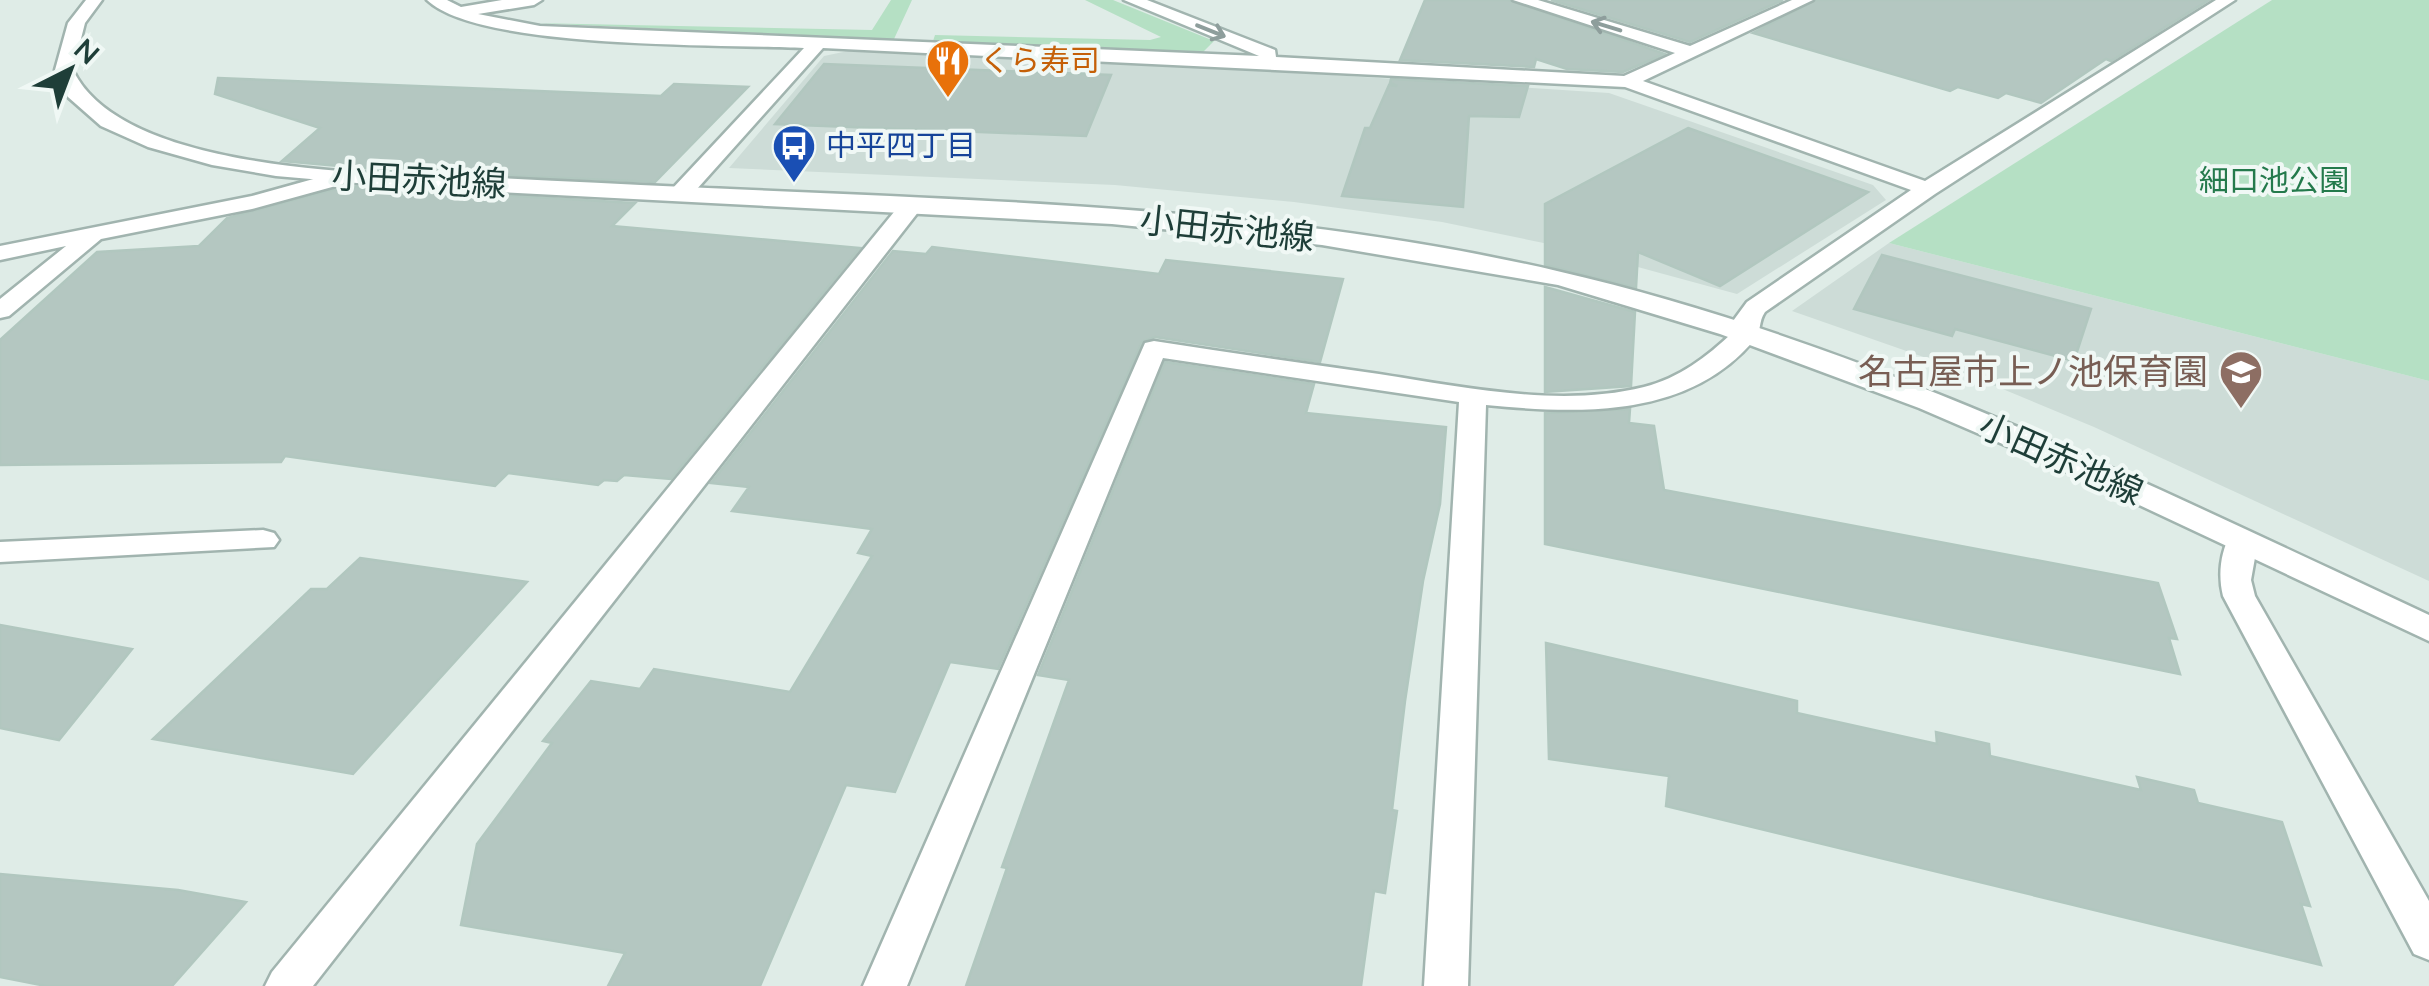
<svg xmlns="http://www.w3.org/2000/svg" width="2429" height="986" font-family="Lato,'Noto Sans JP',sans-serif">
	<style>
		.built { fill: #cddcd7 }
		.green { fill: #b5e0c4 }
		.building { fill: #b4c7c1; stroke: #b1c7bf; stroke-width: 2.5 }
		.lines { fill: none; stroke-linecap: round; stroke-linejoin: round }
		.minor-casing { stroke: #a1b4af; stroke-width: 5 }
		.tertiary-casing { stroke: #a1b4af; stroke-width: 5 }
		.minor { fill: #fff; fill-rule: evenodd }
		.tertiary { fill: #fff; fill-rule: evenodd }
		.oneway { stroke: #8e9e9c }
		.labels { text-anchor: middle; stroke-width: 8; stroke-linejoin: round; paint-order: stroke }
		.far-food-label { font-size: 30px; fill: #c56008; stroke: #f0f8f5; text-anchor: start }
		.far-transit-label { font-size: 30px; fill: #164399; stroke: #f0f8f5; text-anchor: start }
		.far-park-label { font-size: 30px; fill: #247a4c; stroke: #f0f8f5 }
		.street-label { font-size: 35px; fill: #1e3e38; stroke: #f0f8f5 }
		.education-label { font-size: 35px; fill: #785e54; stroke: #f0f8f5; text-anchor: end }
	</style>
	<rect width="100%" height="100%" fill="#dfece7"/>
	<!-- built -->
	<g class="built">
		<path d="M 848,51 L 1209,67 L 1609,93 L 1873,185 L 1886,200 L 1737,294 L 1568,248 L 1442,222 L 1294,202 L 1115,185 L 729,168 L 824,56 Z"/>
		<path d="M 1889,243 L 2429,381 L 2429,581 L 2094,427 L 1935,361 L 1792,311 Z"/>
	</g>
	<!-- green -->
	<g class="green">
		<path d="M 891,0 L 912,0 L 894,39 L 532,23 L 872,30 Z"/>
		<path d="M 1085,0 L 1113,0 L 1214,41 L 1202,53 L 933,41 L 935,35 L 1150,40 L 1161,37 Z"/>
		<path d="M 2272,0 L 2429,0 L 2429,381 L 1889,243 Z"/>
	</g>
	<!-- building -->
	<g class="building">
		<path d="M 1425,0 L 1509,0 L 1665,54 L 1623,72 L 1567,69 L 1536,59 L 1534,67 L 1400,60 Z"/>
		<path d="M 1551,0 L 1783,0 L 1690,42 Z"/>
		<path d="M 1816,0 L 2209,0 L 2111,61 L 2106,59 L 2041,103 L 2006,93 L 1998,98 L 1958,87 L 1950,91 L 1753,33 Z"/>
		<path d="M 824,64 L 1111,75 L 1086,136 L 775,124 Z"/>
		<path d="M 218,78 L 661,96 L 674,84 L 748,87 L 655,182 L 396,171 L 282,161 L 320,128 L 215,94 Z"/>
		<path d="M 1391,79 L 1528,86 L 1519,117 L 1469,116 L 1463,207 L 1342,196 L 1365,128 L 1370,128 L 1389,85 L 1397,86 L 1390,83 Z"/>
		<path d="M 1688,128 L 1868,192 L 1720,286 L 1638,252 L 1636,288 L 1545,265 L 1545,204 Z"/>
		<path d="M 346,186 L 635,203 L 612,226 L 860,248 L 671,479 L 624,475 L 617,481 L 604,480 L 598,485 L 508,473 L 495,486 L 285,456 L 281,462 L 0,465 L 0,340 L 97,252 L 199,246 L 227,218 Z"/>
		<path d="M 932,247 L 1159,274 L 1166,260 L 1343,279 L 1320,362 L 1155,337 L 1142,342 L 998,669 L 950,662 L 895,792 L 846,785 L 760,986 L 608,986 L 625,953 L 461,925 L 477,844 L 552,743 L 543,741 L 591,681 L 640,689 L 654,669 L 790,692 L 872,556 L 858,553 L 872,529 L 732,511 L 749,487 L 711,483 L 893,251 L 926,254 Z"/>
		<path d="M 1882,255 L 2091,309 L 2074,361 L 1955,329 L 1952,336 L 1854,309 Z"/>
		<path d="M 1545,287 L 1635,312 L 1631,386 L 1545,392 Z"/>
		<path d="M 1165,362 L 1314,384 L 1306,413 L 1446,427 L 1440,504 L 1423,581 L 1405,701 L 1392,810 L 1397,811 L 1385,893 L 1374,891 L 1361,986 L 966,986 L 1007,868 L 1002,867 L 1069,680 L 1038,675 Z"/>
		<path d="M 1630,409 L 1629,423 L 1654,426 L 1664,490 L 2158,583 L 2177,639 L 2169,638 L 2180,674 L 1545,544 L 1545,413 Z"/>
		<path d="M 360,558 L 527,582 L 353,774 L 153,739 L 311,589 L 327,589 Z"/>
		<path d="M 0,625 L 132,649 L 59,740 L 0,728 Z"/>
		<path d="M 1546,643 L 1797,701 L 1797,713 L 1937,744 L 1936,732 L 1989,744 L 1990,756 L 2141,790 L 2137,777 L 2194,790 L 2198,803 L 2282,822 L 2310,906 L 2301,904 L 2321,965 L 1666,806 L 1669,776 L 1549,759 Z"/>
		<path d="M 0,874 L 178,890 L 246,902 L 172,986 L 46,986 L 0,977 Z"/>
	</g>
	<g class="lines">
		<!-- minor casing -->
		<g class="minor-casing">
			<g id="minor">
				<path d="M 427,0 L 447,0 L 461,7 L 502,0 L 542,0 L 534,5 L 478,14 L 540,26 L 1259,56 L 1124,0 L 1147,0 L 1275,50 L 1276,57 L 1624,76 L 1675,53 L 1513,0 L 1538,0 L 1690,46 L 1792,0 L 1813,0 L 1643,81 L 1925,181 L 2216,0 L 2235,0 L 1935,194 L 1765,312 C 1758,322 1762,331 1754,340 C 1688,419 1579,414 1486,405 L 1468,986 L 1424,986 L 1459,402 L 1163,358 L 907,986 L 863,986 L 1145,343 L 1154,341 C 1229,353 1304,363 1379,374 C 1463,387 1560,408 1644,387 C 1679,378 1707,357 1733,332 L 1733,321 L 1747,302 L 1911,190 L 1625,87 L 823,48 L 688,199 L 672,199 L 669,194 L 672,189 L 804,48 C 725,44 479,50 427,0 Z"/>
				<path d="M 335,173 L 343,174 L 346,179 L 343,184 L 252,209 L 101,239 L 9,316 L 0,318 L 0,299 L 66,246 L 0,260 L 0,246 L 252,196 Z"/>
				<path d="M 911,199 L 919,201 L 922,206 L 919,211 L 313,986 L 265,986 L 272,972 L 903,201 Z"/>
				<path d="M 263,530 L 274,533 L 279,540 L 274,547 L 0,562 L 0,542 Z"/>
				<path d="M 2242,531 L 2253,534 L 2258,541 L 2251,580 L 2255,596 L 2429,901 L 2429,960 L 2414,954 L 2223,596 C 2218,576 2220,552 2231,534 Z"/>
			</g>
		</g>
		<!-- tertiary casing -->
		<g class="tertiary-casing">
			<path id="tertiary" d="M 86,0 L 102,0 L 85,23 L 73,70 C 124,177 394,174 500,178 C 561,181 623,184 685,187 C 975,201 1273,205 1557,271 C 1862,341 2147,484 2429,615 L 2429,641 L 2086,480 L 1919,408 L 1720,334 L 1558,285 L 1322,245 L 1112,224 L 403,187 L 276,176 L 212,165 L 148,147 L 101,126 L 68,97 L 55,70 L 68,23 Z"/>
		</g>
		<!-- minor -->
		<use href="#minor" class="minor"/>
		<!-- tertiary -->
		<use href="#tertiary" class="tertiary"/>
	</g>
	<!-- one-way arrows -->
	<defs><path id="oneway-shaft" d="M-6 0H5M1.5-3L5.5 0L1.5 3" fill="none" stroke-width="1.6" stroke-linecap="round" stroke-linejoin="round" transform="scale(2.5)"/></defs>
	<g class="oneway">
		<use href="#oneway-shaft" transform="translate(1606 26) rotate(-163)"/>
		<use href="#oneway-shaft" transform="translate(1211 31) rotate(22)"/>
	</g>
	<!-- icons -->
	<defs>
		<g id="restaurant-pin" transform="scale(2.25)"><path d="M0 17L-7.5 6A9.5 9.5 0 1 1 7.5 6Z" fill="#e8710a" stroke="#f0f8f5"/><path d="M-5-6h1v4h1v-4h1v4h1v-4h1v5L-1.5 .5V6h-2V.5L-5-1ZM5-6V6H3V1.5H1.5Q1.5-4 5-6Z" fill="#fff"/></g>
		<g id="bus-pin" transform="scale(2.25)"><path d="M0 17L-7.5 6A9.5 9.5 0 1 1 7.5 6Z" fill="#1a4fb4" stroke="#f0f8f5"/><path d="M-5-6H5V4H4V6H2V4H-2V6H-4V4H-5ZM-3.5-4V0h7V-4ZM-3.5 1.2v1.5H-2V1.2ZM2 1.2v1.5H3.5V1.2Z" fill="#fff"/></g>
		<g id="school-pin" transform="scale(2.25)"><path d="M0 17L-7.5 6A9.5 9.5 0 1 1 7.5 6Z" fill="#8d6e63" stroke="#f0f8f5"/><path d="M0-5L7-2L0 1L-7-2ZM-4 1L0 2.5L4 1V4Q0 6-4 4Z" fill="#fff"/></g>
	</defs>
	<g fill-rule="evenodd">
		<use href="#restaurant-pin" x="948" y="61"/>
		<use href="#bus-pin" x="794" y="146"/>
		<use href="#school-pin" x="2241" y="372"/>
	</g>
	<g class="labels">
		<!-- far-food labels -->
		<g class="far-food-label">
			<text x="980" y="71">くら寿司</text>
		</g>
		<!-- far-transit labels -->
		<g class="far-transit-label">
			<text x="826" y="156">中平四丁目</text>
		</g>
		<!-- far-park labels -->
		<g class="far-park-label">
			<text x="2274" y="191">細口池公園</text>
		</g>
		<!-- street labels -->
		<g class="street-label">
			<text transform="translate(419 180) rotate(3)" y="12">小田赤池線</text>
			<text transform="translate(1227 229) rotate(6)" y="12">小田赤池線</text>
			<text transform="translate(2061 459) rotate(24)" y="12">小田赤池線</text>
		</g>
		<!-- education labels -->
		<g class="education-label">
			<text x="2208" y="384">名古屋市上ノ池保育園</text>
		</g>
	</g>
	<!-- north arrow -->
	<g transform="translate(70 70) rotate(42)" stroke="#f0f8f5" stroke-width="8" paint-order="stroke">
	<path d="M0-8L18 38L0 25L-18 38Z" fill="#1e3e38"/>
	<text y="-15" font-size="28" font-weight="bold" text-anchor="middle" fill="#1e3e38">N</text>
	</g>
</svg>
